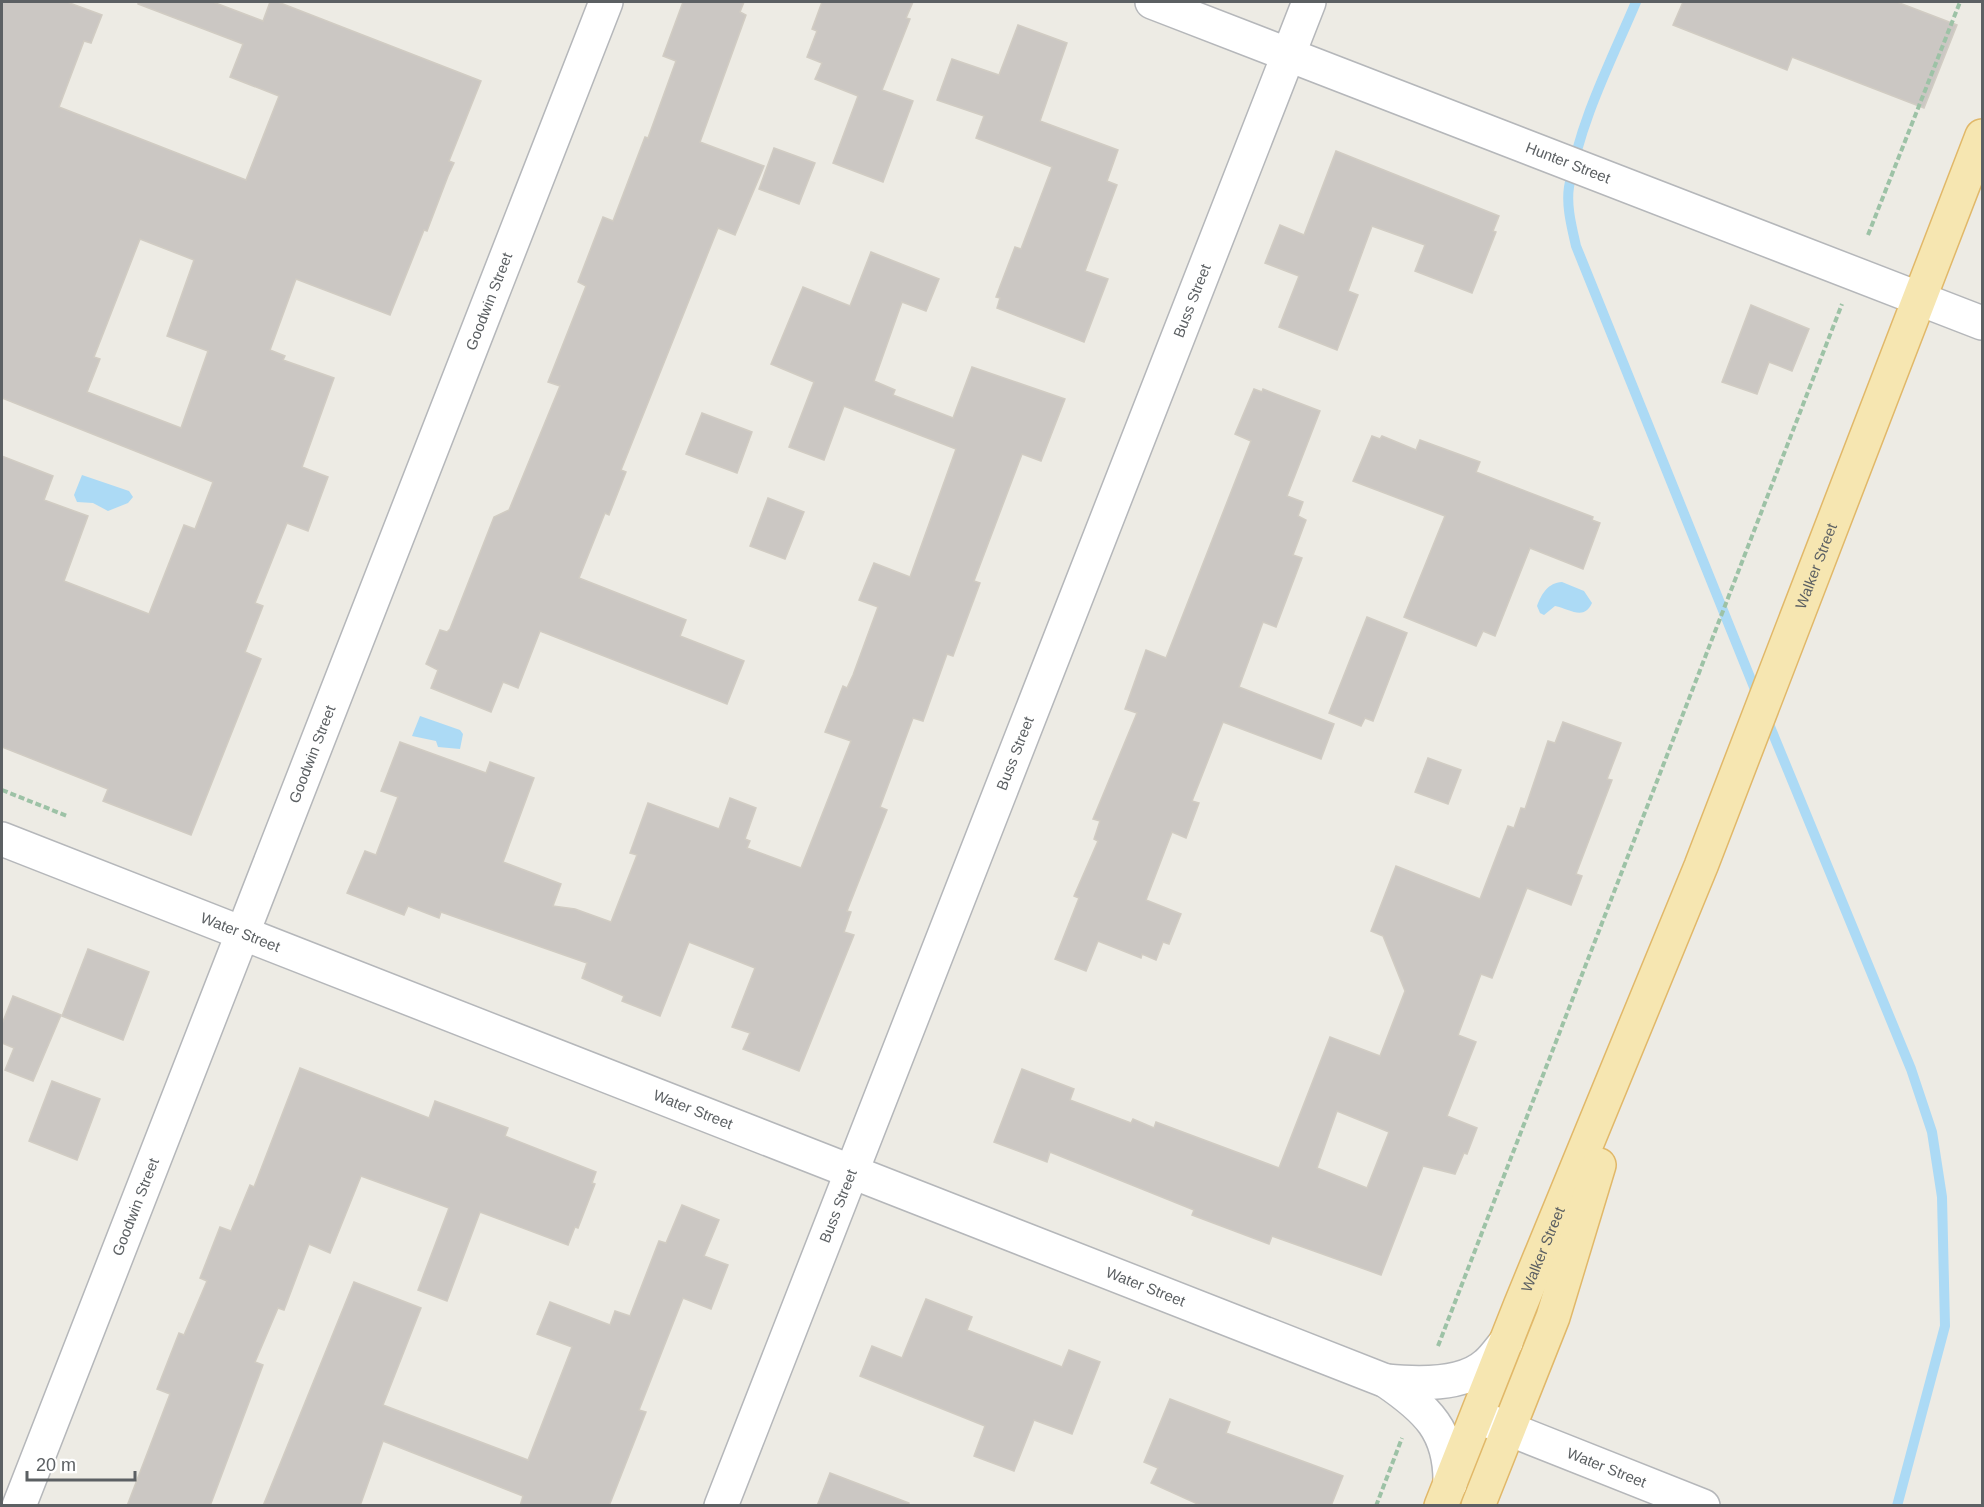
<svg xmlns="http://www.w3.org/2000/svg" width="1984" height="1507" font-family="Arial,sans-serif">
	<style>
		.water { fill: #acdaf5 }
		.lines { fill: none; stroke-linecap: round; stroke-linejoin: round }
		.stream { stroke: #acdaf5; stroke-width: 10 }
		.building { fill: #cbc7c3; stroke: #d1ccc3; stroke-width: 1.5; fill-rule: evenodd }
		.minor-casing { stroke: #b5b7ba; stroke-width: 36 }
		.major-casing { stroke: #e1b869; stroke-width: 36 }
		.path { stroke: #9dc2a6; stroke-width: 4; stroke-dasharray: 6 3; stroke-linecap: butt }
		.minor { stroke: #fff; stroke-width: 33 }
		.major { stroke: #f6e6b1; stroke-width: 33 }
		.labels { text-anchor: middle; stroke-width: 5; stroke-linejoin: round; paint-order: stroke }
		.street-label { font-size: 15px; fill: #5c6063; stroke: #fff }
	</style>
	<rect width="100%" height="100%" fill="#edebe4"/>
	<!-- water -->
	<g class="water">
		<path d="M 82,475 L 129,491 L 133,497 L 128,503 L 108,511 L 93,503 L 77,502 L 74,495 Z"/>
		<path d="M 1562,582 L 1584,591 L 1592,603 C 1584,621 1570,609 1555,606 L 1544,615 L 1540,613 L 1537,606 C 1542,593 1548,583 1562,582 Z"/>
		<path d="M 420,716 L 460,730 L 463,734 L 460,749 L 438,747 L 436,741 L 412,736 Z"/>
	</g>
	<g class="lines">
		<!-- stream -->
		<g class="stream">
			<path d="M 1636,2 C 1611,61 1579,123 1569,187 C 1566,206 1572,228 1576,246 L 1758,697"/>
			<path d="M 1766,717 L 1911,1069 L 1932,1132 L 1942,1197 L 1945,1326 L 1897,1506"/>
		</g>
	</g>
	<!-- building -->
	<g class="building">
		<path d="M 2,2 L 67,2 L 102,15 L 91,43 L 84,41 L 59,107 L 246,180 L 279,96 L 230,77 L 243,44 L 138,4 L 138,2 L 213,2 L 263,21 L 270,2 L 278,2 L 481,81 L 449,161 L 454,163 L 448,176 L 427,231 L 424,230 L 390,315 L 296,279 L 270,350 L 285,356 L 283,360 L 334,378 L 302,467 L 328,477 L 308,531 L 287,523 L 255,603 L 263,606 L 245,652 L 261,659 L 191,835 L 103,801 L 108,789 L 2,747 L 2,456 L 53,476 L 44,500 L 88,516 L 64,581 L 149,614 L 184,525 L 195,529 L 213,482 L 2,398 ZM 140,239 L 194,260 L 167,336 L 208,351 L 181,428 L 87,392 L 100,359 L 94,357 Z"/>
		<path d="M 683,2 L 744,2 L 740,12 L 746,15 L 700,142 L 764,166 L 735,235 L 718,228 L 621,470 L 626,472 L 609,515 L 605,513 L 579,578 L 686,620 L 680,636 L 744,661 L 727,704 L 540,631 L 518,688 L 503,682 L 491,712 L 431,688 L 438,670 L 426,664 L 440,630 L 447,632 L 450,629 L 494,517 L 509,510 L 560,386 L 548,382 L 586,286 L 578,282 L 603,217 L 613,221 L 645,137 L 648,138 L 676,61 L 663,56 Z"/>
		<path d="M 822,2 L 913,2 L 906,18 L 910,19 L 882,90 L 913,101 L 883,182 L 833,163 L 858,96 L 815,79 L 822,63 L 807,57 L 817,31 L 812,29 Z"/>
		<path d="M 1683,2 L 1897,2 L 1957,25 L 1924,108 L 1792,57 L 1787,70 L 1673,25 Z"/>
		<path d="M 1018,25 L 1067,43 L 1040,121 L 1118,150 L 1107,181 L 1117,185 L 1085,271 L 1108,279 L 1084,342 L 997,308 L 1000,298 L 996,297 L 1015,247 L 1021,249 L 1052,167 L 976,138 L 984,116 L 937,100 L 952,59 L 999,75 Z"/>
		<path d="M 774,148 L 815,163 L 799,204 L 759,189 Z"/>
		<path d="M 1336,151 L 1499,216 L 1493,231 L 1496,232 L 1472,293 L 1415,271 L 1425,245 L 1372,226 L 1348,291 L 1358,295 L 1337,350 L 1279,327 L 1299,276 L 1265,263 L 1280,225 L 1304,235 Z"/>
		<path d="M 871,252 L 939,279 L 926,311 L 902,302 L 874,381 L 895,390 L 893,395 L 953,418 L 972,367 L 1065,399 L 1041,461 L 1022,454 L 974,581 L 980,583 L 953,656 L 947,654 L 923,721 L 913,718 L 880,807 L 887,810 L 847,911 L 851,912 L 844,932 L 854,935 L 799,1071 L 743,1049 L 750,1033 L 732,1027 L 755,968 L 689,942 L 660,1016 L 622,1001 L 624,996 L 582,978 L 587,963 L 441,912 L 439,918 L 408,906 L 404,915 L 347,893 L 365,851 L 376,855 L 398,797 L 381,791 L 400,742 L 486,773 L 490,762 L 534,778 L 503,862 L 561,884 L 553,906 L 575,909 L 611,922 L 637,855 L 630,853 L 648,803 L 719,829 L 730,798 L 756,808 L 745,839 L 750,841 L 747,848 L 801,868 L 851,741 L 825,732 L 843,686 L 847,688 L 853,675 L 878,607 L 859,600 L 874,563 L 910,577 L 956,449 L 844,406 L 824,460 L 789,447 L 814,382 L 771,364 L 803,287 L 850,306 Z"/>
		<path d="M 1751,305 L 1809,329 L 1792,371 L 1769,362 L 1757,394 L 1722,382 Z"/>
		<path d="M 1254,389 L 1262,392 L 1263,389 L 1320,411 L 1287,496 L 1303,502 L 1298,516 L 1306,520 L 1293,555 L 1302,558 L 1276,627 L 1263,622 L 1239,687 L 1334,724 L 1321,759 L 1223,722 L 1192,801 L 1199,803 L 1186,838 L 1172,832 L 1146,900 L 1181,914 L 1169,944 L 1163,942 L 1156,960 L 1142,954 L 1141,958 L 1098,941 L 1086,971 L 1055,959 L 1079,898 L 1074,896 L 1098,841 L 1094,839 L 1100,821 L 1093,819 L 1137,713 L 1125,709 L 1146,650 L 1166,658 L 1251,441 L 1235,434 Z"/>
		<path d="M 702,413 L 752,432 L 737,473 L 686,454 Z"/>
		<path d="M 1372,436 L 1380,439 L 1382,436 L 1416,450 L 1420,440 L 1480,462 L 1476,472 L 1593,517 L 1592,520 L 1600,523 L 1583,569 L 1530,548 L 1495,636 L 1483,631 L 1476,646 L 1404,617 L 1445,516 L 1353,481 Z"/>
		<path d="M 768,498 L 804,512 L 785,559 L 750,546 Z"/>
		<path d="M 1367,617 L 1407,633 L 1373,721 L 1365,718 L 1361,726 L 1329,713 Z"/>
		<path d="M 1563,722 L 1621,743 L 1607,779 L 1612,780 L 1576,874 L 1582,876 L 1571,905 L 1527,888 L 1492,978 L 1481,974 L 1458,1035 L 1476,1042 L 1447,1116 L 1477,1128 L 1467,1154 L 1464,1153 L 1455,1174 L 1423,1166 L 1381,1275 L 1272,1236 L 1269,1244 L 1192,1215 L 1194,1210 L 1050,1152 L 1047,1162 L 994,1142 L 1022,1069 L 1074,1089 L 1070,1100 L 1131,1123 L 1133,1119 L 1154,1128 L 1156,1122 L 1279,1168 L 1330,1037 L 1380,1056 L 1405,991 L 1383,936 L 1371,931 L 1396,866 L 1480,899 L 1508,826 L 1514,828 L 1521,808 L 1525,809 L 1548,741 L 1555,743 ZM 1337,1111 L 1389,1132 L 1367,1188 L 1317,1168 Z"/>
		<path d="M 1428,758 L 1461,770 L 1448,804 L 1415,792 Z"/>
		<path d="M 88,949 L 149,972 L 123,1040 L 62,1016 Z"/>
		<path d="M 13,996 L 61,1015 L 33,1081 L 5,1070 L 14,1048 L 2,1043 L 2,1024 Z"/>
		<path d="M 300,1068 L 429,1118 L 435,1101 L 508,1128 L 505,1136 L 596,1172 L 592,1183 L 595,1184 L 578,1228 L 575,1227 L 568,1245 L 480,1212 L 447,1301 L 418,1290 L 449,1208 L 361,1176 L 330,1253 L 309,1244 L 284,1310 L 278,1308 L 255,1362 L 263,1365 L 210,1506 L 127,1506 L 170,1394 L 157,1389 L 179,1333 L 184,1335 L 207,1281 L 200,1278 L 220,1227 L 231,1231 L 250,1185 L 254,1187 Z"/>
		<path d="M 52,1081 L 100,1099 L 77,1160 L 29,1141 Z"/>
		<path d="M 682,1205 L 719,1220 L 704,1256 L 728,1265 L 711,1309 L 683,1298 L 639,1410 L 646,1412 L 609,1506 L 520,1506 L 523,1496 L 383,1441 L 360,1506 L 263,1506 L 354,1282 L 421,1308 L 383,1405 L 528,1460 L 572,1347 L 537,1334 L 550,1302 L 610,1325 L 615,1311 L 630,1316 L 659,1241 L 666,1243 Z"/>
		<path d="M 926,1299 L 972,1317 L 967,1330 L 1062,1367 L 1069,1350 L 1100,1362 L 1072,1434 L 1034,1420 L 1014,1471 L 974,1456 L 985,1426 L 860,1376 L 872,1346 L 902,1358 Z"/>
		<path d="M 1170,1399 L 1230,1422 L 1226,1433 L 1343,1476 L 1331,1506 L 1202,1506 L 1151,1483 L 1158,1468 L 1144,1462 Z"/>
		<path d="M 830,1473 L 909,1503 L 909,1506 L 817,1506 Z"/>
	</g>
	<g class="lines">
		<!-- minor casing -->
		<g class="minor-casing">
			<g id="minor">
				<path id="s1" d="M 1152,2 L 1982,323"/>
				<path id="s2" d="M 2,839 L 1386,1381 C 1427,1409 1451,1431 1450,1484"/>
				<path d="M 1386,1381 C 1416,1384 1463,1386 1487,1364 C 1494,1358 1500,1349 1506,1342"/>
				<path id="s3" d="M 1481,1418 L 1703,1506"/>
				<path id="s4" d="M 19,1506 L 606,2"/>
				<path id="s5" d="M 721,1506 L 1309,2"/>
			</g>
		</g>
		<!-- major casing -->
		<g class="major-casing">
			<g id="major">
				<path id="s6" d="M 1441,1506 L 1520,1306 L 1701,866 L 1982,136"/>
				<path d="M 1478,1506 L 1553,1317 L 1599,1165"/>
			</g>
		</g>
		<!-- path -->
		<g class="path">
			<path d="M 1868,235 L 1960,2"/>
			<path d="M 2,790 L 67,816"/>
			<path d="M 1438,1346 L 1842,304"/>
			<path d="M 1376,1506 L 1402,1438"/>
		</g>
		<!-- minor -->
		<use href="#minor" class="minor"/>
		<!-- major -->
		<use href="#major" class="major"/>
	</g>
	<g class="labels">
		<!-- street labels -->
		<g class="street-label">
			<text dy="5" stroke="none"><textPath href="#s1" startOffset="446">Hunter Street</textPath></text>
			<text dy="5" stroke="none"><textPath href="#s4" startOffset="1293">Goodwin Street</textPath></text>
			<text dy="5" stroke="none"><textPath href="#s5" startOffset="1294">Buss Street</textPath></text>
			<text dy="5" stroke="none"><textPath href="#s6" startOffset="1012">Walker Street</textPath></text>
			<text dy="5" stroke="none"><textPath href="#s4" startOffset="807">Goodwin Street</textPath></text>
			<text dy="5" stroke="none"><textPath href="#s5" startOffset="808">Buss Street</textPath></text>
			<text dy="5" stroke="none"><textPath href="#s2" startOffset="256">Water Street</textPath></text>
			<text dy="5" stroke="none"><textPath href="#s2" startOffset="742">Water Street</textPath></text>
			<text dy="5" stroke="none"><textPath href="#s4" startOffset="321">Goodwin Street</textPath></text>
			<text dy="5" stroke="none"><textPath href="#s5" startOffset="322">Buss Street</textPath></text>
			<text dy="5" stroke="none"><textPath href="#s6" startOffset="276">Walker Street</textPath></text>
			<text dy="5" stroke="none"><textPath href="#s2" startOffset="1228">Water Street</textPath></text>
			<text dy="5" stroke="none"><textPath href="#s3" startOffset="135">Water Street</textPath></text>
		</g>
	</g>
	<!-- border -->
	<rect width="1984" height="1507" fill="none" stroke="#5c6063" stroke-width="6"/>
	<!-- scale -->
	<path d="M27 1471v9h108v-9" fill="none" stroke="#5c6063" stroke-width="3"/>
	<text x="36" y="1471" font-size="18" fill="#5c6063" stroke="#ffffff" stroke-width="4.5" paint-order="stroke">20 m</text>
</svg>
